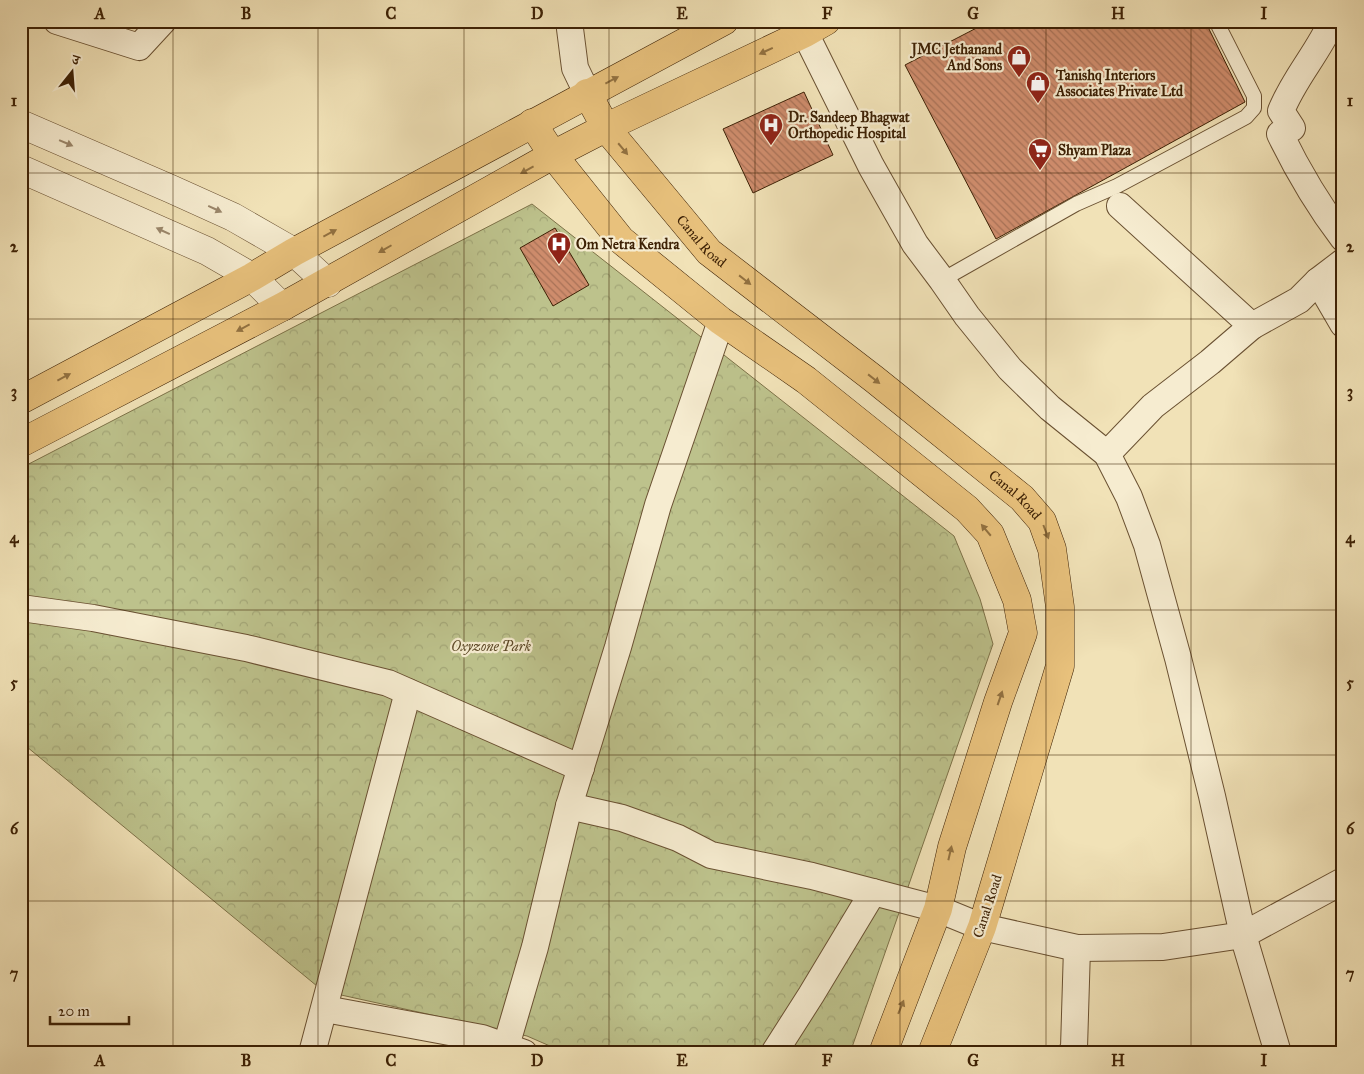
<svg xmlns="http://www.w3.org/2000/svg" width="1364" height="1074" font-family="'IM FELL Great Primer','Noto Serif Devanagari',serif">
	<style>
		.forest { fill: url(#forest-crowns); stroke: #7d7248 }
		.building { fill: url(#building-back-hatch); stroke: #3d2105 }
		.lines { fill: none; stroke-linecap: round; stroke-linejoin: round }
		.service-casing { stroke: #6a5132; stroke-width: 16 }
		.minor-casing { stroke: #6a5132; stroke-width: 28 }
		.tertiary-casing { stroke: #6a5132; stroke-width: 29 }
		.primary-casing { stroke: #3d2105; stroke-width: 29 }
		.trunk-casing { stroke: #3d2105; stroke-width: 29 }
		.service { stroke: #f6ecd0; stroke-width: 14 }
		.minor { stroke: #f6ecd0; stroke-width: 26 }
		.tertiary { stroke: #f6ecd0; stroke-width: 28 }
		.primary { stroke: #e8c17c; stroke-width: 28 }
		.trunk { stroke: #e8c17c; stroke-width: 28 }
		.oneway { fill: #927140 }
		.oneway2 { fill: #9a866a }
		.grid { fill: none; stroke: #3d2105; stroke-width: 1; stroke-opacity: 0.55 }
		.labels { text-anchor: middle; stroke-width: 4.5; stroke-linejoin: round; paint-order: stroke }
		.poi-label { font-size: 14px; font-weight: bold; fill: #3d2105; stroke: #f6ecd0; text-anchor: start }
		.street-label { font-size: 14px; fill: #3d2105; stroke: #f6ecd0 }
		.park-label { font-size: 14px; font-style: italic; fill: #5d4927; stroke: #f6ecd0 }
		.neatline { fill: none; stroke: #3d2105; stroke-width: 2 }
		.grid-label { font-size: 16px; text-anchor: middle; font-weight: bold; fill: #3d2105 }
	</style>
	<defs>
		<pattern id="forest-crowns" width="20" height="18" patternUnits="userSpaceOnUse" patternTransform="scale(1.25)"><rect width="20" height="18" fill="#bdc28c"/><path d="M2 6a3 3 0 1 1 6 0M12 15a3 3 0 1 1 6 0" fill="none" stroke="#a3a677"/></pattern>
		<pattern id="building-back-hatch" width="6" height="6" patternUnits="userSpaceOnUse" patternTransform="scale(1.25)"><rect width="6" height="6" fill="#ce8c6c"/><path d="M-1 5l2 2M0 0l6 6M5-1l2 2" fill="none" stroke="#a87257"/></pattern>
	</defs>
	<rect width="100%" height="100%" fill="#f1e2b7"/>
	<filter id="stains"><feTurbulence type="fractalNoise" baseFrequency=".004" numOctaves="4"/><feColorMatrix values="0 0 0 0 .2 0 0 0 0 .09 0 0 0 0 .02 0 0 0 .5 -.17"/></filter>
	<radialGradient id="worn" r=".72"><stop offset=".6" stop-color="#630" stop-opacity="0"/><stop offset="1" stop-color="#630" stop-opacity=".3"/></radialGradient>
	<!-- forest -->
	<path class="forest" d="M 532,204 L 954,536 L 980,599 L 993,644 L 850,1053 L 566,1053 L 527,1036 L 323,991 L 21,742 L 21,468 Z"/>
	<!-- building -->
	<g class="building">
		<path d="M 990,21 L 1205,21 L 1245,102 L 996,239 L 905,65 Z"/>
		<path d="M 804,92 L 833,155 L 753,193 L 723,129 Z"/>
		<path d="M 555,228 L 589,285 L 553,306 L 520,248 Z"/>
	</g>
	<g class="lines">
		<!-- service casing -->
		<g class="service-casing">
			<path id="service" d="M 942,280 L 1076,204 L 1117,186 L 1246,117 L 1254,108 L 1254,96 L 1216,21"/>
		</g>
		<!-- minor casing -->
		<g class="minor-casing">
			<g id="minor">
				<path d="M 57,21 L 139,47 L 163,21"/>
				<path d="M 569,21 L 575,68 L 587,93"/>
				<path d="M 1332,21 C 1318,53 1294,78 1281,111 L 1292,128 L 1280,134 C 1298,171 1318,205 1343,238"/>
				<path d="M 805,33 L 871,166 L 915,244 L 942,280 L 967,316 L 1010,369 L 1050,408 L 1107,454 L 1129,497 L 1147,545 L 1178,658 L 1212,796 L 1243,935 L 1278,1053"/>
				<path d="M 1120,206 L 1252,326"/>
				<path d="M 1318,281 L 1343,324"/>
				<path d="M 1107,454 L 1153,406 L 1210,362 L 1252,326 L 1299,300 L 1318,281 L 1343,262"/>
				<path d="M 21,608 L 93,618 L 246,648 L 388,683 L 581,768"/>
				<path d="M 569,806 L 622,818 L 678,838 L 711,855 L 812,876 L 938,909 L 982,927 L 1077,948 L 1163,947 L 1243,935 L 1343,881"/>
				<path d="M 325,1009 L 482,1038 L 524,1053"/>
				<path d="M 312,1053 L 408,692"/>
				<path d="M 504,1053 L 535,947 L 569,806 L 618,647 L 658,505 L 721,321"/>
				<path d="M 774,1053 L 811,995 L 873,892"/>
				<path d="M 1071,1053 L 1074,1048 L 1077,948"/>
			</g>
		</g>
		<!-- tertiary casing -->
		<g class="tertiary-casing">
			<g id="tertiary">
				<path d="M 21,124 L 171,189 L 233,217 L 294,252 L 328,283"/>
				<path d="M 21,169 L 207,251 L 252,277 L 282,307"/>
			</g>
		</g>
		<!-- primary casing -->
		<g class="primary-casing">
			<g id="primary">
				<path id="s1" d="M 587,93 L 606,128 L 709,252 L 874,379 L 1022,498 L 1042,521 L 1052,549 L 1060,607 L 1060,666 L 982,927 L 932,1053"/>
				<path d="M 532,123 L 553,155 L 621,240 L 721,321 L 806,380 L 967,509 L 990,534 L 1017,600 L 1023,633 L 998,702 L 952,847 L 938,909 L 883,1053"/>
			</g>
		</g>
		<!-- trunk casing -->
		<g class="trunk-casing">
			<g id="trunk">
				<path d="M 21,400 L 252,277 L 294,252 L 724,21"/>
				<path d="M 21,443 L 282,307 L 553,155 L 611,125 L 805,33 L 826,21"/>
			</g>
		</g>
		<!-- service -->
		<use href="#service" class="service"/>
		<!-- minor -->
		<use href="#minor" class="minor"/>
		<!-- tertiary -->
		<use href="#tertiary" class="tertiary"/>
		<!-- primary -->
		<use href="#primary" class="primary"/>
		<!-- trunk -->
		<use href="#trunk" class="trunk"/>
	</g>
	<!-- one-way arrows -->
	<defs><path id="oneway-solid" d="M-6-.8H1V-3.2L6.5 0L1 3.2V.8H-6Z" transform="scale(1.25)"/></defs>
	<g class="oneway">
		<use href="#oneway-solid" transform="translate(766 51) rotate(155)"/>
		<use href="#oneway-solid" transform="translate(612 80) rotate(-28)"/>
		<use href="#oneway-solid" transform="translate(623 149) rotate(50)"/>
		<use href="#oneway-solid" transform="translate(527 170) rotate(151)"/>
		<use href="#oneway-solid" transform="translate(330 233) rotate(-28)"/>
		<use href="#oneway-solid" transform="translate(385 249) rotate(150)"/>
		<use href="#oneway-solid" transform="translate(745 280) rotate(38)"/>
		<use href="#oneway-solid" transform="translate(243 328) rotate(152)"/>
		<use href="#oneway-solid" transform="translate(64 377) rotate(-28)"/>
		<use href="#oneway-solid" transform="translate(874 379) rotate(38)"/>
		<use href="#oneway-solid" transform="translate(986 530) rotate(-130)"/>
		<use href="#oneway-solid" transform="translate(1046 532) rotate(69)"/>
		<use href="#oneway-solid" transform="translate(1000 698) rotate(-71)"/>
		<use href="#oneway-solid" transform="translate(950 853) rotate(-77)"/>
		<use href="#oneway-solid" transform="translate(901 1007) rotate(-68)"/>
	</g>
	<g class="oneway2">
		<use href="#oneway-solid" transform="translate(66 143) rotate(23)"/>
		<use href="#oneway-solid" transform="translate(215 209) rotate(25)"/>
		<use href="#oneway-solid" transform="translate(163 231) rotate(-155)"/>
	</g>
	<!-- grid -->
	<path class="grid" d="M 173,21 L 173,1053M 318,21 L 318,1053M 464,21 L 464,1053M 609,21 L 609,1053M 755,21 L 755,1053M 900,21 L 900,1053M 1046,21 L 1046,1053M 1191,21 L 1191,1053M 21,173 L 1343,173M 21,319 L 1343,319M 21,464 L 1343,464M 21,610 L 1343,610M 21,755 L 1343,755M 21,901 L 1343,901"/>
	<!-- icons -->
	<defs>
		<g id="shop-pin" transform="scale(1.25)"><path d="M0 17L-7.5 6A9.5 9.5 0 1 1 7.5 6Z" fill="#8f2418" stroke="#f6ecd0"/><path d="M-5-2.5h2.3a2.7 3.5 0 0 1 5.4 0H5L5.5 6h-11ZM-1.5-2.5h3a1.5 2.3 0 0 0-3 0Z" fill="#fff"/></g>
		<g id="hospital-pin" transform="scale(1.25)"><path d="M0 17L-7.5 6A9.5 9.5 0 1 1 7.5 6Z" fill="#8f2418" stroke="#f6ecd0"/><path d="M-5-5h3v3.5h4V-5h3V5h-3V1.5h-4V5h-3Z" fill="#fff"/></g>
		<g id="supermarket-pin" transform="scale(1.25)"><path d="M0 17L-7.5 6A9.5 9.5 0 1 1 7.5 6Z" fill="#8f2418" stroke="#f6ecd0"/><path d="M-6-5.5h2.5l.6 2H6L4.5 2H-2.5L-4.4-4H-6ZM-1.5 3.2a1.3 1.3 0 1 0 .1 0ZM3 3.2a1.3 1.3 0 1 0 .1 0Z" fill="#fff"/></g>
	</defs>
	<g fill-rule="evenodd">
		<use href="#shop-pin" x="1019" y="57"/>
		<use href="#shop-pin" x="1038" y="83"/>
		<use href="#hospital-pin" x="771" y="125"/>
		<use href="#supermarket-pin" x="1040" y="150"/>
		<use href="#hospital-pin" x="559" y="244"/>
	</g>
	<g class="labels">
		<!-- poi labels -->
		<g class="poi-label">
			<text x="1002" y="54" text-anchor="end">JMC Jethanand<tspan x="1002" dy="16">And Sons</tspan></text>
			<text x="1056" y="80">Tanishq Interiors<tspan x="1056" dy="16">Associates Private Ltd</tspan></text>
			<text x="788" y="122">Dr. Sandeep Bhagwat<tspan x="788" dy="16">Orthopedic Hospital</tspan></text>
			<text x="1058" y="155">Shyam Plaza</text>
			<text x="576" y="249">Om Netra Kendra</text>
		</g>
		<!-- street labels -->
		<g class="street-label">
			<text dy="5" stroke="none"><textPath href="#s1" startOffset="188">Canal Road</textPath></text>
			<text dy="5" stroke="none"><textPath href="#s1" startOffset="592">Canal Road</textPath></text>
			<text transform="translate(987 906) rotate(-72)" y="5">Canal Road</text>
		</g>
		<!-- park labels -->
		<g class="park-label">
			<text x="491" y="651">Oxyzone Park</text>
		</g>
	</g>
	<!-- margin -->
	<rect width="1364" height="1074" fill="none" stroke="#f1e2b7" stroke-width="55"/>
	<!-- north arrow -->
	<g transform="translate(72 72) rotate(17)" stroke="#f6ecd0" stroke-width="4" paint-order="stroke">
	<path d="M0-4L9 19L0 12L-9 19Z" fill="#3d2105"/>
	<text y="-8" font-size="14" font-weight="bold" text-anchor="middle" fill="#3d2105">उ</text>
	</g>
	<!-- scale -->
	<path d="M50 1016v8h79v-8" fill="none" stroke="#3d2105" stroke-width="2.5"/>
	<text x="58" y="1016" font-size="15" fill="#3d2105" stroke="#f6ecd0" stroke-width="4" paint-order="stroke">20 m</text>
	<rect x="28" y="28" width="1308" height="1018" class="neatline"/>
	<g class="grid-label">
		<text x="100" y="19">A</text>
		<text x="246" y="19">B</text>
		<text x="391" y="19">C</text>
		<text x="537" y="19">D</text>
		<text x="682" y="19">E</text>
		<text x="827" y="19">F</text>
		<text x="973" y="19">G</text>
		<text x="1118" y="19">H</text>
		<text x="1264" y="19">I</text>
		<text x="14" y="106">1</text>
		<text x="1350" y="106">1</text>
		<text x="14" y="252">2</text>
		<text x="1350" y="252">2</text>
		<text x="14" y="397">3</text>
		<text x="1350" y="397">3</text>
		<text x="14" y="543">4</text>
		<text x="1350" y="543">4</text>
		<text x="14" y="688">5</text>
		<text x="1350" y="688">5</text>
		<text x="14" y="834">6</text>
		<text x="1350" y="834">6</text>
		<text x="14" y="979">7</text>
		<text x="1350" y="979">7</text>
		<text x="100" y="1066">A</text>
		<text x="246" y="1066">B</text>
		<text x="391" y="1066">C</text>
		<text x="537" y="1066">D</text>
		<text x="682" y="1066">E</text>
		<text x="827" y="1066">F</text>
		<text x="973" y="1066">G</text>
		<text x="1118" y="1066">H</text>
		<text x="1264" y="1066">I</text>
	</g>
	<rect width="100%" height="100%" filter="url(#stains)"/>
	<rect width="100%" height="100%" fill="url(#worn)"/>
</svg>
